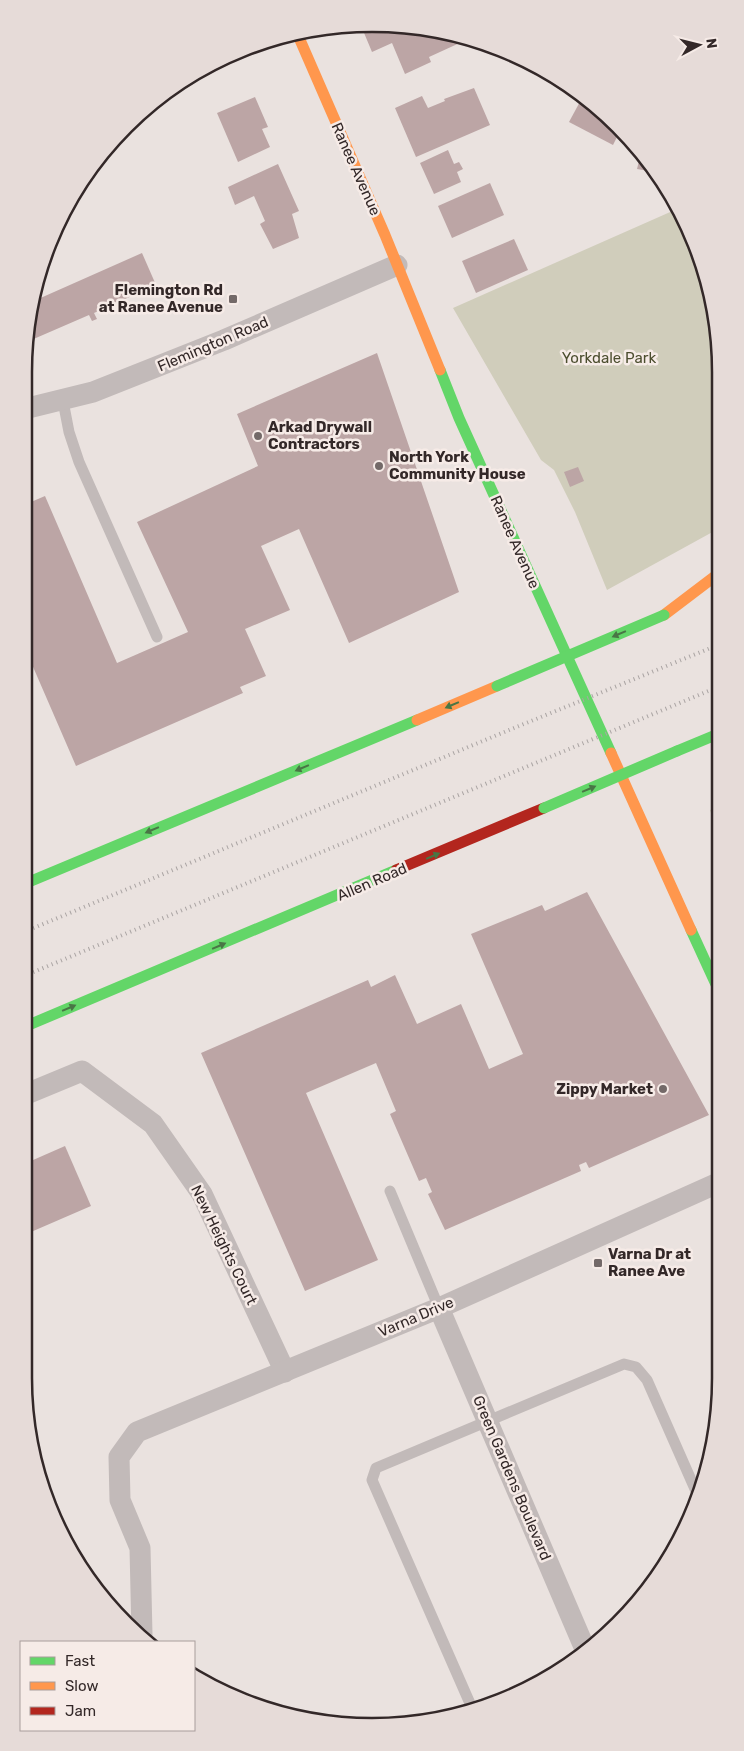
<svg xmlns="http://www.w3.org/2000/svg" width="744" height="1751" font-family="Rubik,sans-serif">
	<style>
		.green { fill: #d0cdbb }
		.building { fill: #bca5a5 }
		.lines { fill: none; stroke-linecap: round; stroke-linejoin: round }
		.lane { stroke: #c2bab9; stroke-width: 11 }
		.street { stroke: #c2bab9; stroke-width: 21 }
		.fast { stroke: #63d668; stroke-width: 11 }
		.slow { stroke: #ff974d; stroke-width: 11 }
		.jam { stroke: #b3261e; stroke-width: 11 }
		.rail { stroke: #aaa4a3; stroke-width: 4; stroke-dasharray: 1 4; stroke-linecap: butt }
		.fast-bridge { stroke: #63d668; stroke-width: 11 }
		.oneway { fill: #497645 }
		.poi-dot { fill: #736968; stroke: #f6ebe7; stroke-width: 2 }
		.labels { text-anchor: middle; stroke-width: 5; stroke-linejoin: round; paint-order: stroke }
		.street-label { font-size: 15px; fill: #332828; stroke: #f6ebe7 }
		.poi-label { font-size: 15px; font-weight: bold; fill: #332828; stroke: #f6ebe7; text-anchor: start }
		.park-label { font-size: 15px; fill: #4c4e2f; stroke: #f6ebe7 }
		.rim { fill: none; stroke: #332828; stroke-width: 2.5 }
	</style>
	<rect width="100%" height="100%" fill="#eae2df"/>
	<!-- green -->
	<g class="green">
		<path d="M 677,209 L 694,238 L 717,326 L 718,529 L 607,590 L 575,512 L 554,470 L 541,460 L 453,308 Z"/>
		<path d="M 719,807 L 719,837 L 710,810 Z"/>
	</g>
	<!-- building -->
	<g class="building">
		<path d="M 370,25 L 418,27 L 462,37 L 464,41 L 429,57 L 431,62 L 405,74 L 392,43 L 372,52 L 362,28 Z"/>
		<path d="M 541,70 L 547,74 L 554,77 L 549,81 Z"/>
		<path d="M 474,88 L 490,125 L 416,157 L 395,108 L 422,96 L 428,108 L 445,101 L 444,99 Z"/>
		<path d="M 255,97 L 268,127 L 262,129 L 270,147 L 238,162 L 217,113 Z"/>
		<path d="M 582,98 L 619,133 L 613,145 L 569,122 Z"/>
		<path d="M 448,150 L 454,164 L 459,162 L 463,169 L 457,172 L 461,182 L 434,194 L 420,163 Z"/>
		<path d="M 641,153 L 648,160 L 655,172 L 637,169 Z"/>
		<path d="M 278,164 L 299,211 L 292,214 L 299,238 L 273,249 L 260,224 L 265,221 L 254,196 L 235,205 L 228,187 Z"/>
		<path d="M 490,183 L 504,215 L 452,238 L 438,206 Z"/>
		<path d="M 514,239 L 528,270 L 476,293 L 462,261 Z"/>
		<path d="M 142,253 L 156,285 L 94,313 L 97,319 L 92,321 L 89,315 L 29,341 L 36,300 Z"/>
		<path d="M 377,353 L 459,592 L 349,643 L 299,529 L 261,546 L 290,610 L 245,629 L 266,676 L 240,687 L 243,693 L 76,766 L 24,646 L 24,505 L 45,496 L 117,663 L 188,632 L 137,522 L 258,466 L 237,414 Z"/>
		<path d="M 578,467 L 584,481 L 570,487 L 564,472 Z"/>
		<path d="M 587,892 L 709,1115 L 589,1168 L 586,1162 L 579,1165 L 581,1171 L 445,1230 L 428,1194 L 432,1192 L 426,1178 L 419,1181 L 390,1114 L 396,1111 L 376,1063 L 306,1093 L 378,1260 L 305,1291 L 201,1053 L 368,980 L 371,987 L 395,975 L 417,1024 L 461,1004 L 489,1069 L 523,1054 L 471,934 L 542,905 L 545,911 Z"/>
		<path d="M 65,1146 L 91,1206 L 24,1235 L 24,1164 Z"/>
		<path d="M 720,1256 L 720,1280 L 711,1260 Z"/>
	</g>
	<g class="lines">
		<!-- lane -->
		<g class="lane">
			<path d="M 63,401 L 69,432 L 79,462 L 157,637"/>
			<path d="M 390,1191 L 439,1308"/>
			<path d="M 472,1708 L 372,1480 L 376,1468 L 624,1364 L 636,1367 L 647,1380 L 699,1498"/>
		</g>
		<!-- street -->
		<g class="street">
			<path d="M 24,409 L 93,392 L 224,340 L 397,265"/>
			<path d="M 24,1095 L 82,1071 L 153,1124 L 202,1194 L 285,1372"/>
			<path d="M 439,1308 L 585,1649"/>
			<path d="M 142,1635 L 140,1548 L 120,1500 L 119,1457 L 137,1432 L 439,1308 L 720,1182"/>
		</g>
		<!-- fast -->
		<g class="fast">
			<path d="M 440,370 L 459,418 L 611,753"/>
			<path d="M 677,751 L 718,734"/>
			<path d="M 24,884 L 417,720"/>
			<path d="M 691,930 L 719,991"/>
			<path d="M 24,1027 L 396,870"/>
		</g>
		<!-- slow -->
		<g class="slow">
			<path d="M 297,33 L 385,235 L 440,370"/>
			<path d="M 664,615 L 718,574"/>
			<path d="M 417,720 L 497,686"/>
			<path d="M 611,753 L 691,930"/>
		</g>
		<!-- jam -->
		<path class="jam" d="M 396,870 L 544,808"/>
		<!-- rail -->
		<g class="rail">
			<path d="M 24,932 L 514,728 L 718,645"/>
			<path d="M 24,976 L 718,687"/>
		</g>
		<!-- fast-bridge -->
		<g class="fast-bridge">
			<path d="M 497,686 L 664,615"/>
			<path d="M 544,808 L 677,751"/>
		</g>
	</g>
	<!-- one-way arrows -->
	<defs><path id="oneway-solid" d="M-6-.8H1V-3.2L6.5 0L1 3.2V.8H-6Z" transform="scale(1.25)"/></defs>
	<g class="oneway">
		<use href="#oneway-solid" transform="translate(619 634) rotate(157)"/>
		<use href="#oneway-solid" transform="translate(452 705) rotate(157)"/>
		<use href="#oneway-solid" transform="translate(302 768) rotate(157)"/>
		<use href="#oneway-solid" transform="translate(589 789) rotate(-23)"/>
		<use href="#oneway-solid" transform="translate(152 830) rotate(157)"/>
		<use href="#oneway-solid" transform="translate(433 856) rotate(-23)"/>
		<use href="#oneway-solid" transform="translate(219 946) rotate(-23)"/>
		<use href="#oneway-solid" transform="translate(69 1008) rotate(-23)"/>
	</g>
	<!-- markers -->
	<g class="poi-dot">
		<rect x="228" y="294" width="10" height="10" rx="2.5"/>
		<circle cx="258" cy="436" r="5"/>
		<circle cx="379" cy="466" r="5"/>
		<circle cx="663" cy="1089" r="5"/>
		<rect x="593" y="1258" width="10" height="10" rx="2.5"/>
	</g>
	<g class="labels">
		<!-- street labels -->
		<g class="street-label">
			<text transform="translate(356 169) rotate(66)" y="5">Ranee Avenue</text>
			<text transform="translate(213 344) rotate(-23)" y="5">Flemington Road</text>
			<text transform="translate(515 542) rotate(66)" y="5">Ranee Avenue</text>
			<text transform="translate(372 882) rotate(-23)" y="5">Allen Road</text>
			<text transform="translate(224 1245) rotate(64)" y="5">New Heights Court</text>
			<text transform="translate(416 1317) rotate(-23)" y="5">Varna Drive</text>
			<text transform="translate(512 1478) rotate(67)" y="5">Green Gardens Boulevard</text>
		</g>
		<!-- poi labels -->
		<g class="poi-label">
			<text x="223" y="295" text-anchor="end">Flemington Rd<tspan x="223" dy="17">at Ranee Avenue</tspan></text>
			<text x="268" y="432">Arkad Drywall<tspan x="268" dy="17">Contractors</tspan></text>
			<text x="389" y="462">North York<tspan x="389" dy="17">Community House</tspan></text>
			<text x="653" y="1094" text-anchor="end">Zippy Market</text>
			<text x="608" y="1259">Varna Dr at<tspan x="608" dy="17">Ranee Ave</tspan></text>
		</g>
		<!-- park labels -->
		<g class="park-label">
			<text x="609" y="363">Yorkdale Park</text>
		</g>
	</g>
	<!-- crop -->
	<path d="M0 0H744V1751H0ZM372 32H372A340 340 0 0 1 712 372V1378A340 340 0 0 1 372 1718H372A340 340 0 0 1 32 1378V372A340 340 0 0 1 372 32Z" fill="#e6dbd8" fill-rule="evenodd"/>
	<path class="rim" d="M372 32H372A340 340 0 0 1 712 372V1378A340 340 0 0 1 372 1718H372A340 340 0 0 1 32 1378V372A340 340 0 0 1 372 32Z"/>
	<!-- legend -->
	<rect x="20" y="1641" width="175" height="90" fill="#f6ebe7" stroke="#a89d9b"/>
	<rect x="30" y="1657" width="25" height="8" fill="#63d668" stroke="#a89d9b"/>
	<text x="65" y="1666" font-size="15" fill="#332828">Fast</text>
	<rect x="30" y="1682" width="25" height="8" fill="#ff974d" stroke="#a89d9b"/>
	<text x="65" y="1691" font-size="15" fill="#332828">Slow</text>
	<rect x="30" y="1707" width="25" height="8" fill="#b3261e" stroke="#a89d9b"/>
	<text x="65" y="1716" font-size="15" fill="#332828">Jam</text>
	<!-- north arrow -->
	<g transform="translate(699 45) rotate(83)" stroke="#f6ebe7" stroke-width="4" paint-order="stroke">
	<path d="M0-4L9 19L0 12L-9 19Z" fill="#332828"/>
	<text y="-8" font-size="14" font-weight="bold" text-anchor="middle" fill="#332828">N</text>
	</g>
</svg>
